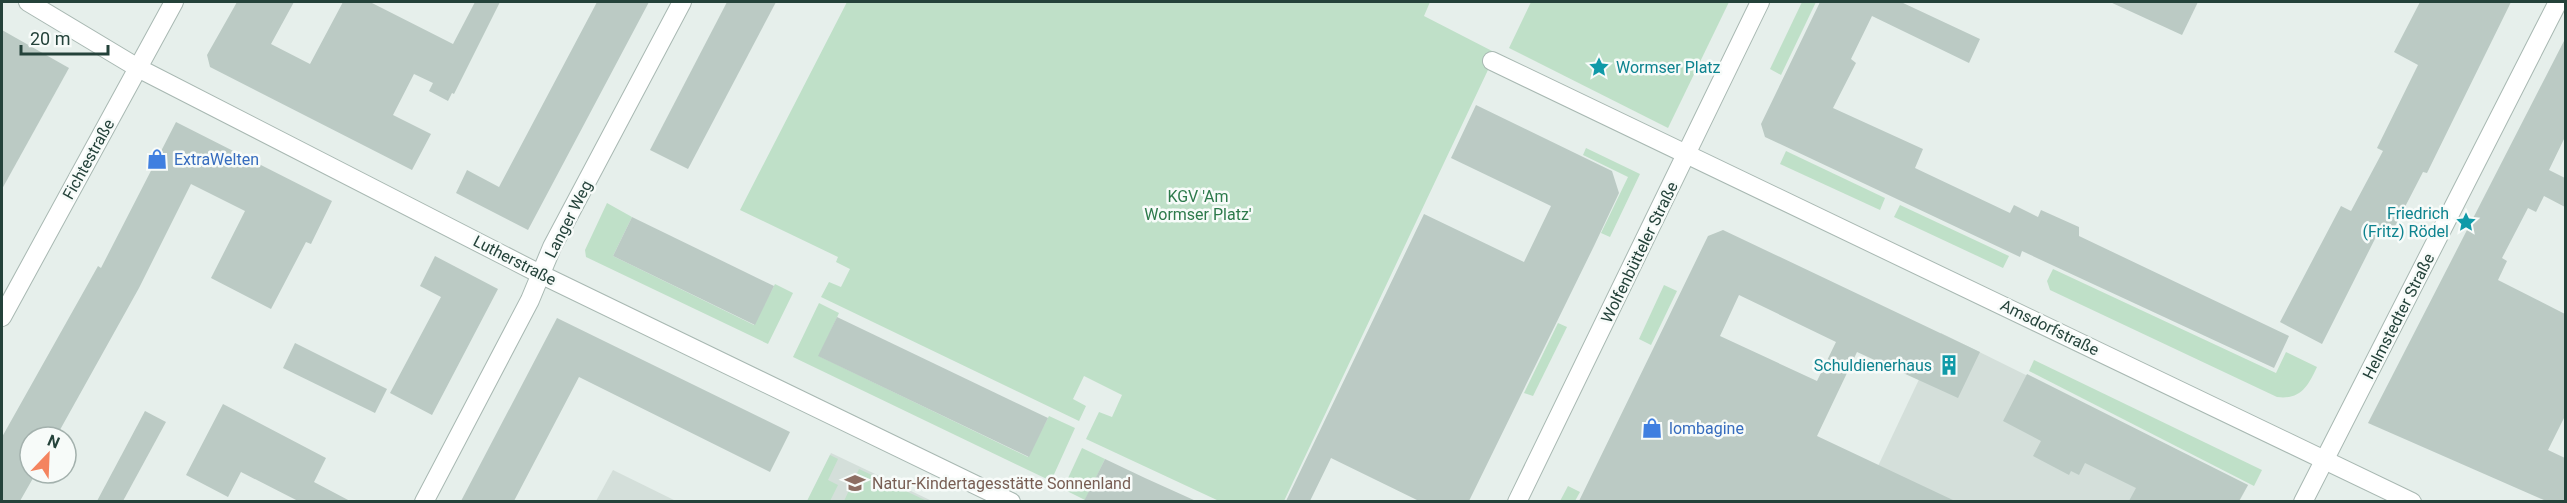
<svg xmlns="http://www.w3.org/2000/svg" width="2567" height="503" font-family="Roboto,sans-serif">
	<style>
		.built { fill: #d4dfda }
		.green { fill: #bfe0c8 }
		.building { fill: #bbcac4; fill-rule: evenodd }
		.lines { fill: none; stroke-linecap: round; stroke-linejoin: round }
		.street-casing { stroke: #a8b8b2; stroke-width: 20 }
		.street { stroke: #fff; stroke-width: 18 }
		.labels { text-anchor: middle; stroke-width: 5; stroke-linejoin: round; paint-order: stroke }
		.culture-label { font-size: 16px; fill: #0d838f; stroke: #f7fbf9; text-anchor: end }
		.street-label { font-size: 16px; fill: #24423a; stroke: #f7fbf9 }
		.shop-label { font-size: 16px; fill: #366cbe; stroke: #f7fbf9; text-anchor: start }
		.park-label { font-size: 16px; fill: #2d7a4b; stroke: #f7fbf9 }
		.education-label { font-size: 16px; fill: #785e54; stroke: #f7fbf9; text-anchor: start }
	</style>
	<rect width="100%" height="100%" fill="#e6efeb"/>
	<!-- built -->
	<g class="built">
		<path d="M 1941,333 L 2248,485 L 2239,502 L 1861,502 Z"/>
		<path d="M 831,453 L 932,501 L 807,502 Z"/>
		<path d="M 613,470 L 676,501 L 596,501 Z"/>
	</g>
	<!-- green -->
	<g class="green">
		<path d="M 847,2 L 1430,2 L 1424,16 L 1496,53 L 1284,501 L 1219,501 L 1086,439 L 1099,412 L 1112,417 L 1122,395 L 1084,376 L 1073,399 L 1086,406 L 1079,421 L 821,297 L 829,282 L 841,287 L 850,269 L 836,262 L 838,257 L 740,210 Z"/>
		<path d="M 1531,2 L 1729,2 L 1668,128 L 1509,48 Z"/>
		<path d="M 1802,2 L 1816,2 L 1781,75 L 1770,69 Z"/>
		<path d="M 1586,148 L 1640,174 L 1610,237 L 1601,233 L 1628,177 L 1583,155 Z"/>
		<path d="M 1786,151 L 1885,198 L 1880,210 L 1780,164 Z"/>
		<path d="M 607,203 L 632,217 L 613,256 L 754,325 L 775,284 L 793,293 L 768,344 L 586,257 L 585,250 Z"/>
		<path d="M 1900,205 L 2009,256 L 2003,268 L 1894,217 Z"/>
		<path d="M 2053,269 L 2276,373 L 2286,352 L 2317,367 C 2308,386 2301,400 2277,397 L 2050,290 L 2047,281 Z"/>
		<path d="M 1664,285 L 1677,291 L 1651,345 L 1639,339 Z"/>
		<path d="M 819,303 L 839,313 L 819,356 L 1028,457 L 1049,416 L 1075,428 L 1051,481 L 793,357 Z"/>
		<path d="M 1558,323 L 1567,327 L 1533,396 L 1524,393 Z"/>
		<path d="M 2034,360 L 2262,470 L 2254,486 L 2029,371 Z"/>
		<path d="M 1082,448 L 1105,459 L 1085,500 L 1063,489 Z"/>
		<path d="M 830,455 L 838,459 L 828,480 L 838,485 L 830,501 L 807,501 Z"/>
		<path d="M 859,469 L 927,501 L 844,501 Z"/>
		<path d="M 1568,486 L 1580,492 L 1575,501 L 1560,501 Z"/>
	</g>
	<!-- building -->
	<g class="building">
		<path d="M 237,2 L 294,2 L 271,44 L 310,64 L 343,2 L 370,2 L 453,44 L 475,2 L 500,2 L 454,94 L 452,93 L 448,101 L 429,91 L 433,83 L 414,74 L 393,115 L 431,134 L 412,170 L 210,67 L 207,55 Z"/>
		<path d="M 597,2 L 649,2 L 528,230 L 456,193 L 467,170 L 499,187 Z"/>
		<path d="M 727,2 L 776,2 L 688,169 L 650,150 Z"/>
		<path d="M 1820,2 L 1901,2 L 1980,39 L 1969,63 L 1872,16 L 1851,59 L 1856,63 L 1833,108 L 1923,149 L 1915,168 L 2010,213 L 2014,205 L 2038,217 L 2041,210 L 2079,227 L 2079,236 L 2289,336 L 2274,368 L 2022,251 L 2020,257 L 1765,137 L 1761,124 Z"/>
		<path d="M 2110,2 L 2198,2 L 2182,35 Z"/>
		<path d="M 2420,2 L 2511,2 L 2427,173 L 2423,172 L 2392,232 L 2381,227 L 2322,344 L 2280,322 L 2341,206 L 2351,211 L 2383,151 L 2377,148 L 2418,65 L 2394,52 Z"/>
		<path d="M 2,30 L 69,68 L 2,189 Z"/>
		<path d="M 2565,39 L 2565,137 L 2549,170 L 2565,178 L 2565,207 L 2544,196 L 2536,212 L 2528,208 L 2502,258 L 2507,261 L 2498,280 L 2565,314 L 2565,416 L 2548,450 L 2565,458 L 2565,501 L 2546,501 L 2368,423 Z"/>
		<path d="M 1476,105 L 1612,171 L 1619,193 L 1594,246 L 1469,501 L 1419,501 L 1331,458 L 1310,501 L 1286,501 L 1424,214 L 1524,262 L 1551,206 L 1451,158 Z"/>
		<path d="M 176,122 L 332,201 L 311,244 L 306,242 L 271,309 L 211,278 L 245,211 L 191,184 L 139,288 L 56,437 L 30,437 L 30,473 L 36,473 L 20,501 L 2,501 L 2,437 L 98,266 L 101,268 Z"/>
		<path d="M 632,217 L 774,286 L 755,325 L 613,256 Z"/>
		<path d="M 1723,230 L 1980,352 L 1958,398 L 1857,352 L 1817,436 L 1955,501 L 1579,501 L 1708,236 ZM 1739,295 L 1836,342 L 1817,381 L 1720,336 Z"/>
		<path d="M 435,256 L 498,289 L 432,415 L 390,393 L 441,297 L 420,286 Z"/>
		<path d="M 837,317 L 1048,418 L 1029,457 L 818,356 Z"/>
		<path d="M 557,318 L 790,432 L 770,472 L 579,377 L 514,501 L 461,501 Z"/>
		<path d="M 295,343 L 387,389 L 375,413 L 283,368 Z"/>
		<path d="M 2027,374 L 2248,485 L 2239,501 L 2129,501 L 2136,488 L 2085,463 L 2079,475 L 2071,471 L 2069,475 L 2033,456 L 2041,441 L 2003,421 Z"/>
		<path d="M 223,404 L 326,458 L 314,482 L 350,501 L 298,501 L 241,472 L 228,497 L 186,475 Z"/>
		<path d="M 145,411 L 166,422 L 123,501 L 97,501 Z"/>
		<path d="M 1105,459 L 1145,478 L 1196,501 L 1084,501 Z"/>
	</g>
	<g class="lines">
		<!-- street casing -->
		<g class="street-casing">
			<g id="street">
				<path d="M 28,2 L 138,68 L 540,274 L 1011,502"/>
				<path d="M 1492,61 L 2412,502"/>
				<path d="M 2,317 L 174,2"/>
				<path d="M 424,502 L 530,300 L 552,247 L 682,2"/>
				<path d="M 1517,502 L 1760,2"/>
				<path d="M 2303,502 L 2558,2"/>
			</g>
		</g>
		<!-- street -->
		<use href="#street" class="street"/>
	</g>
	<!-- icons -->
	<defs>
		<g id="sight-bare" transform="scale(1.62)"><path d="M0-6L1.8-2.2L6-1.7L2.9 1.2L3.7 5.4L0 3.3L-3.7 5.4L-2.9 1.2L-6-1.7L-1.8-2.2Z" fill="#0f9aa8" stroke="#f7fbf9" stroke-width="2.5" paint-order="stroke"/></g>
		<g id="shop-bare" transform="scale(1.62)"><path d="M-5-2.5h2.3a2.7 3.5 0 0 1 5.4 0H5L5.5 6h-11ZM-1.5-2.5h3a1.5 2.3 0 0 0-3 0Z" fill="#3f7fe0" stroke="#f7fbf9" stroke-width="2.5" paint-order="stroke"/></g>
		<g id="building-bare" transform="scale(1.62)"><path d="M-4-6H4V6H1V3H-1V6H-4ZM-2.5-4.3h1.7v1.8h-1.7ZM.8-4.3h1.7v1.8H.8ZM-2.5-1h1.7V.8h-1.7ZM.8-1h1.7V.8H.8Z" fill="#0f9aa8" stroke="#f7fbf9" stroke-width="2.5" paint-order="stroke"/></g>
		<g id="school-bare" transform="scale(1.62)"><path d="M0-5L7-2L0 1L-7-2ZM-4 1L0 2.5L4 1V4Q0 6-4 4Z" fill="#8d6e63" stroke="#f7fbf9" stroke-width="2.5" paint-order="stroke"/></g>
	</defs>
	<g fill-rule="evenodd">
		<use href="#sight-bare" x="1599" y="67"/>
		<use href="#shop-bare" x="157" y="159"/>
		<use href="#sight-bare" x="2466" y="222"/>
		<use href="#building-bare" x="1949" y="365"/>
		<use href="#shop-bare" x="1652" y="428"/>
		<use href="#school-bare" x="855" y="483"/>
	</g>
	<g class="labels">
		<!-- culture labels -->
		<g class="culture-label">
			<text x="1616" y="73" text-anchor="start">Wormser Platz</text>
			<text x="2449" y="219">Friedrich<tspan x="2449" dy="18">(Fritz) Rödel</tspan></text>
			<text x="1932" y="371">Schuldienerhaus</text>
		</g>
		<!-- street labels -->
		<g class="street-label">
			<text transform="translate(88 159) rotate(-61)" y="6">Fichtestraße</text>
			<text transform="translate(568 219) rotate(-63)" y="6">Langer Weg</text>
			<text transform="translate(1639 252) rotate(-64)" y="6">Wolfenbütteler Straße</text>
			<text transform="translate(515 260) rotate(27)" y="6">Lutherstraße</text>
			<text transform="translate(2398 316) rotate(-63)" y="6">Helmstedter Straße</text>
			<text transform="translate(2050 327) rotate(26)" y="6">Amsdorfstraße</text>
		</g>
		<!-- shop labels -->
		<g class="shop-label">
			<text x="174" y="165">ExtraWelten</text>
			<text x="1669" y="434">lombagine</text>
		</g>
		<!-- park labels -->
		<g class="park-label">
			<text x="1198" y="202">KGV 'Am<tspan x="1198" dy="18">Wormser Platz'</tspan></text>
		</g>
		<!-- education labels -->
		<g class="education-label">
			<text x="872" y="489">Natur-Kindertagesstätte Sonnenland</text>
		</g>
	</g>
	<!-- border -->
	<rect width="2567" height="503" fill="none" stroke="#24423a" stroke-width="6"/>
	<!-- north arrow -->
	<g transform="translate(48 455) rotate(23)"><circle r="28" fill="#f7fbf9" stroke="#a3b1ad" stroke-width="1.5"/>
	<path d="M0-4.5L10 22L0 15L-10 22Z" fill="#f4845f"/>
	<text y="-9" font-size="16" font-weight="bold" text-anchor="middle" fill="#24423a">N</text>
	</g>
	<!-- scale -->
	<path d="M21 45v9h87v-9" fill="none" stroke="#24423a" stroke-width="3"/>
	<text x="30" y="45" font-size="18" fill="#24423a" stroke="#f7fbf9" stroke-width="4.5" paint-order="stroke">20 m</text>
</svg>
